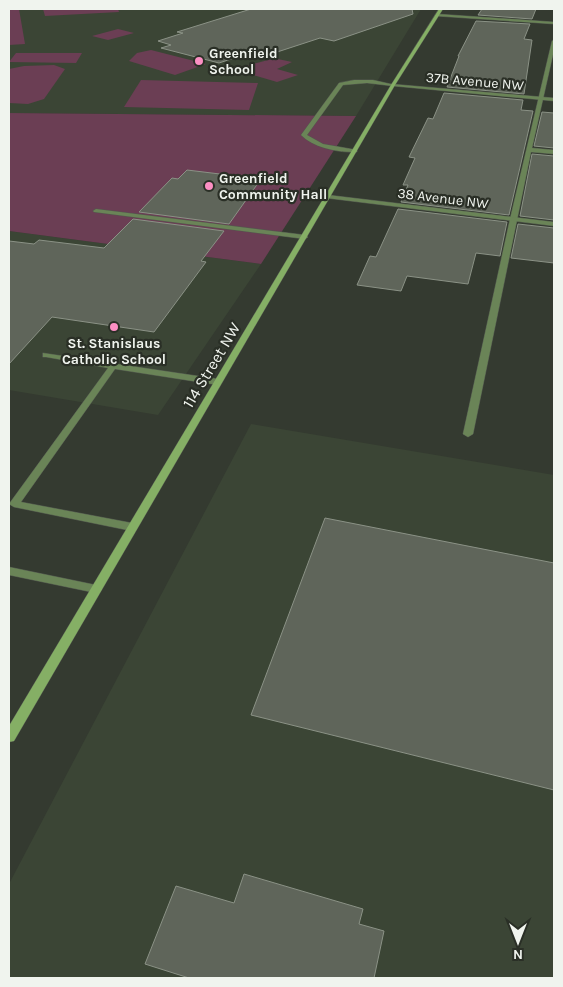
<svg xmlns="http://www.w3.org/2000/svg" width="563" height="987" font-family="Karla,sans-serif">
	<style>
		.built { fill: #3b4535 }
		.green { fill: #6b3e54 }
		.building { fill: #5f655a; stroke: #8b9286 }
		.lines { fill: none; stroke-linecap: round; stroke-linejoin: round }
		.lane-casing { stroke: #52584e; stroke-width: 1 }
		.street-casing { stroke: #52584e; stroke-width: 1 }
		.secondary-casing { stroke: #52584e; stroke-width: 1 }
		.lane { fill: #6a8457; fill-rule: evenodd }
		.street { fill: #6a8457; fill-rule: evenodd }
		.secondary { fill: #85af65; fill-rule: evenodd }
		.poi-dot { fill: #fc8fc3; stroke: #2a2f26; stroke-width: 2 }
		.labels { text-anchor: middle; stroke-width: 4.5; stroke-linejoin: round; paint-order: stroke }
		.far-poi-label { font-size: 14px; font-weight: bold; fill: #f0f4ee; stroke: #2a2f26; text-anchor: start }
		.far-street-label { font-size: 14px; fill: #f0f4ee; stroke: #2a2f26 }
		.street-label { font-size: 16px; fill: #f0f4ee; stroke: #2a2f26 }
	</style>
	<rect width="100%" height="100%" fill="#343a30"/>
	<!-- built -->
	<g class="built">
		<path d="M 9,9 L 421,9 L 356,116 L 9,113 Z"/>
		<path d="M 9,231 L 261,264 L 158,415 L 9,390 Z"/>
		<path d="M 251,424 L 554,475 L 554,978 L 9,978 L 9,884 Z"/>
	</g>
	<!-- green -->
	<g class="green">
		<path d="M 9,9 L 19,9 L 25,44 L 9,45 Z"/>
		<path d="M 43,9 L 118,9 L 119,12 L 45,16 Z"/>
		<path d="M 118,29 L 134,33 L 108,40 L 92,36 Z"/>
		<path d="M 151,50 L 206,64 L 175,75 L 129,61 L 137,53 Z"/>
		<path d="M 16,53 L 82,53 L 76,63 L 9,62 Z"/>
		<path d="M 273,58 L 292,62 L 277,69 L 298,75 L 277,82 L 233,69 C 247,65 260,63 273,58 Z"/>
		<path d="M 54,65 L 65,69 L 44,99 L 28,104 L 9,103 L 9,69 L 24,66 Z"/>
		<path d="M 141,80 L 258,83 L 249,110 L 124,107 Z"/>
		<path d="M 9,113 L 356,116 L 261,264 L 9,231 Z"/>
	</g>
	<!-- building -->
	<g class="building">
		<path d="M 251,9 L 412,9 L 413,14 L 334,41 L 320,38 L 268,55 L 255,51 L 219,63 L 161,48 L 171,45 L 158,41 L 183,33 L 177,32 Z"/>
		<path d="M 482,9 L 536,9 L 532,19 L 478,15 Z"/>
		<path d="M 476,21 L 530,24 L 524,39 L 532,40 L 524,94 L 447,87 L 459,56 L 458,56 Z"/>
		<path d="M 444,93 L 523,100 L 521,110 L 533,111 L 509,215 L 401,202 L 408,185 L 403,185 L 415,158 L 409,157 L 428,118 L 433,119 Z"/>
		<path d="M 542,112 L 554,113 L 554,148 L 534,146 Z"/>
		<path d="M 532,154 L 554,156 L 554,220 L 520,216 Z"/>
		<path d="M 187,170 L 261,179 L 229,224 L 139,212 L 172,178 L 178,179 Z"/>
		<path d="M 398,209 L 507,222 L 500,256 L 476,253 L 468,284 L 407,276 L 401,291 L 357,285 L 370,256 L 376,257 Z"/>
		<path d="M 133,219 L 224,231 L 201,261 L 206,262 L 154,332 L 52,317 L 9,364 L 9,241 L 34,244 L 39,240 L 104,248 Z"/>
		<path d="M 518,224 L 554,228 L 554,263 L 511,258 Z"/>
		<path d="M 325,518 L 554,563 L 554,790 L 251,715 Z"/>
		<path d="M 244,874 L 363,909 L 359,924 L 384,931 L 374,978 L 189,978 L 145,964 L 176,886 L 234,903 Z"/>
	</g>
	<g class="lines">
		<!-- lane casing -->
		<g class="lane-casing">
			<g id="lane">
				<path d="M 554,40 L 554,50 L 532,148 L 554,150 L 554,154 L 531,152 L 473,434 L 468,437 L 463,434 L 510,219 L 552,41 Z"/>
				<path d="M 354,80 L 373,80 L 395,85 L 393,86 L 367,83 L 343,85 L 307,135 L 323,144 L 357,150 L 357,152 C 339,153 314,148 301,135 L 339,83 Z"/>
				<path d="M 96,209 L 305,235 L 308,237 L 305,239 L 94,212 L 93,211 Z"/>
				<path d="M 43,353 L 218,379 L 222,382 L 218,385 L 115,369 L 21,502 L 132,523 L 137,527 L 136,530 L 132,531 L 14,507 L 9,504 L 108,368 L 46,357 L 43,357 Z"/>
				<path d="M 9,567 L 96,585 L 100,586 L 102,589 L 100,592 L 96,593 L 9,575 Z"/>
			</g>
		</g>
		<!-- street casing -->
		<g class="street-casing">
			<g id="street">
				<path d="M 437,14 L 554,22 L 554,24 L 436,16 Z"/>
				<path d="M 391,84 L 554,98 L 554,101 L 393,86 Z"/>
				<path d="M 328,195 L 554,222 L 554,226 L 326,198 L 325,197 Z"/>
			</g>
		</g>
		<!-- secondary casing -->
		<g class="secondary-casing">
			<path id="secondary" d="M 439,9 L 443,9 L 395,85 L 14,741 L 9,742 L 9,726 L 391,85 Z"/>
		</g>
		<!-- lane -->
		<use href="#lane" class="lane"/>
		<!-- street -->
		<use href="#street" class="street"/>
		<!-- secondary -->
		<use href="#secondary" class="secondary"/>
	</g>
	<!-- markers -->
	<g class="poi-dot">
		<circle cx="199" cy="61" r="5"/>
		<circle cx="209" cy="186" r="5"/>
		<circle cx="114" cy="327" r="5"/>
	</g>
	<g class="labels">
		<!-- far-poi labels -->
		<g class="far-poi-label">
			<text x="209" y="58">Greenfield<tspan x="209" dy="16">School</tspan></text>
			<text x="219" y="183">Greenfield<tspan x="219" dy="16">Community Hall</tspan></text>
			<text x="114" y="348" text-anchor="middle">St. Stanislaus<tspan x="114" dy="16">Catholic School</tspan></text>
		</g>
		<!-- far-street labels -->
		<g class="far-street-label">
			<text transform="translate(475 81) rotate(5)" y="5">37B Avenue NW</text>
			<text transform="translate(443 198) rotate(7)" y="5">38 Avenue NW</text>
		</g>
		<!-- street labels -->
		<g class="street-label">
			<text transform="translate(211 365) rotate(-59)" y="6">114 Street NW</text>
		</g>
	</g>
	<!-- border -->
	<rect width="563" height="987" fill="none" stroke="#f0f4ee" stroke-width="20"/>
	<!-- north arrow -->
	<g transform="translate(518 942) rotate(180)" stroke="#2a2f26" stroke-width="4" paint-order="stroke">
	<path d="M0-4L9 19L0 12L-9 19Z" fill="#f0f4ee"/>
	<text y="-8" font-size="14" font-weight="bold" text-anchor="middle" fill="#f0f4ee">N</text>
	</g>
</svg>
